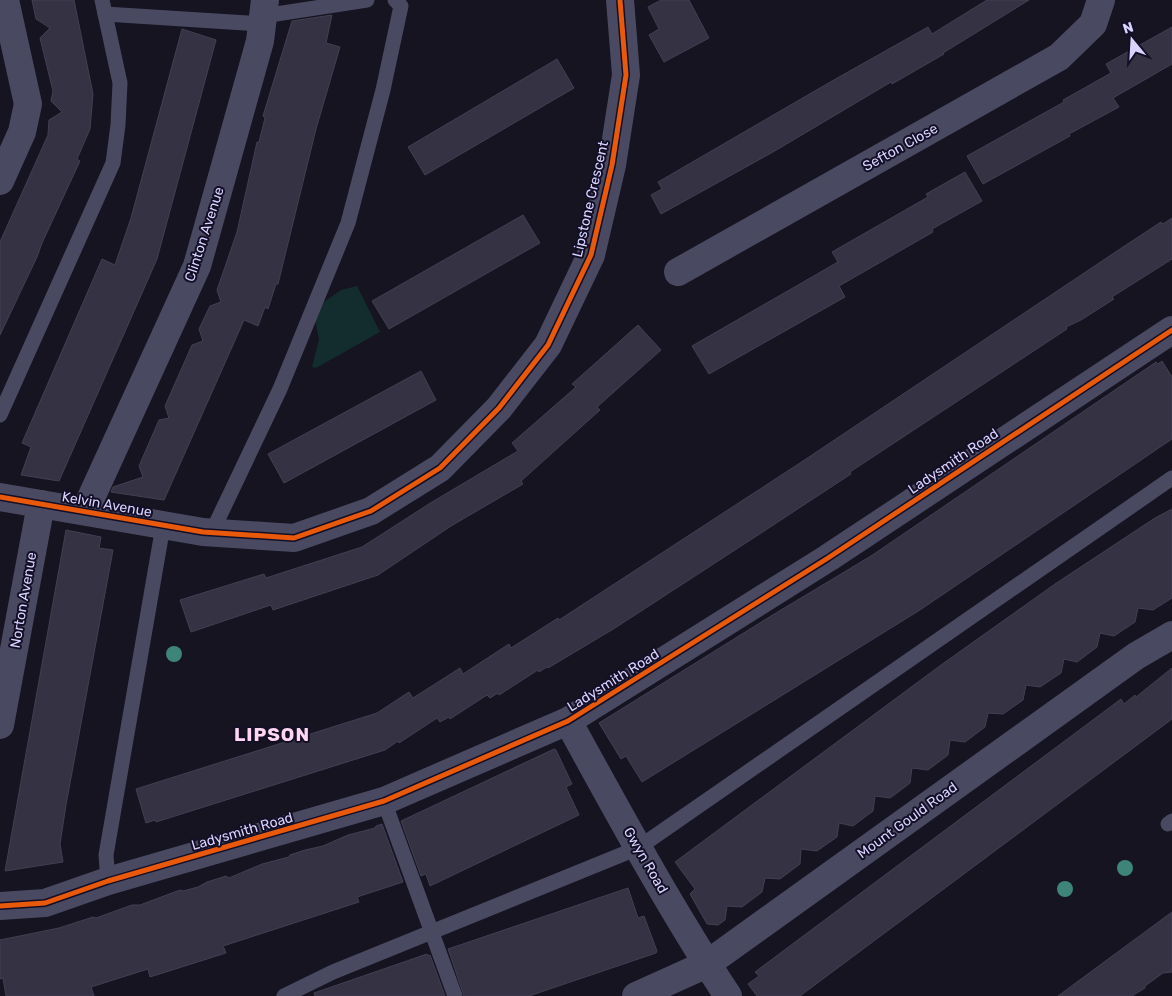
<svg xmlns="http://www.w3.org/2000/svg" width="1172" height="996" font-family="Rubik,sans-serif">
	<style>
		.green { fill: #132c2d }
		.building { fill: #343243; stroke: #433f54 }
		.lines { fill: none; stroke-linecap: round; stroke-linejoin: round }
		.lane { stroke: #4a4962; stroke-width: 15 }
		.street { stroke: #4a4962; stroke-width: 28 }
		.cycleway-casing { stroke: #130f26; stroke-width: 8 }
		.cycleway { stroke: #e8590c; stroke-width: 5 }
		.tree { fill: #3e8478 }
		.labels { text-anchor: middle; stroke-width: 4; stroke-linejoin: round; paint-order: stroke }
		.street-label { font-size: 14px; fill: #d9d4ff; stroke: #130f26 }
		.district-label { font-size: 19px; font-weight: bold; letter-spacing: 1px; fill: #ffd6f0; stroke: #130f26 }
	</style>
	<rect width="100%" height="100%" fill="#161421"/>
	<!-- green -->
	<path class="green" d="M 357,286 L 380,332 L 316,368 L 312,367 L 319,339 L 314,315 L 321,304 L 341,290 Z"/>
	<!-- building -->
	<g class="building">
		<path d="M 32,0 L 74,0 L 93,94 L 90,129 L 77,159 L 80,161 L 42,243 L 37,257 L 0,335 L 0,242 L 48,135 L 49,120 L 62,112 L 51,101 L 53,91 L 40,38 L 50,28 L 36,19 Z"/>
		<path d="M 661,0 L 689,0 L 709,38 L 664,62 L 649,35 L 659,29 L 648,7 Z"/>
		<path d="M 987,0 L 1029,0 L 943,53 L 944,54 L 892,84 L 891,82 L 773,152 L 661,214 L 651,195 L 662,189 L 658,182 L 832,81 L 928,27 L 932,34 Z"/>
		<path d="M 332,15 L 326,43 L 340,47 L 316,129 L 278,284 L 276,284 L 268,309 L 265,307 L 258,326 L 244,320 L 164,500 L 111,492 L 113,487 L 143,477 L 139,466 L 159,420 L 169,418 L 165,406 L 192,345 L 203,341 L 199,329 L 210,306 L 221,302 L 217,290 L 237,232 L 257,142 L 259,142 L 265,118 L 263,116 L 292,21 Z"/>
		<path d="M 1172,27 L 1172,64 L 1113,98 L 1119,107 L 1069,134 L 1070,136 L 983,184 L 967,156 L 1064,102 L 1063,100 L 1111,73 L 1106,64 Z"/>
		<path d="M 182,29 L 216,40 L 157,259 L 59,481 L 21,475 L 31,447 L 22,443 L 102,259 L 115,265 L 131,218 Z"/>
		<path d="M 557,59 L 574,88 L 425,175 L 408,147 Z"/>
		<path d="M 965,172 L 982,201 L 932,229 L 933,232 L 839,286 L 845,297 L 709,374 L 692,346 L 838,262 L 832,252 L 928,197 L 926,194 Z"/>
		<path d="M 523,215 L 540,243 L 389,329 L 372,301 Z"/>
		<path d="M 1172,218 L 1172,259 L 1112,297 L 1114,299 L 1081,320 L 1066,327 L 1067,329 L 850,472 L 851,474 L 758,535 L 615,628 L 548,668 L 547,667 L 539,672 L 538,670 L 499,695 L 498,693 L 490,698 L 487,695 L 450,719 L 449,717 L 440,722 L 437,718 L 399,743 L 398,741 L 385,750 L 156,822 L 155,820 L 146,823 L 136,789 L 377,713 L 409,692 L 413,698 L 460,668 L 463,674 L 509,644 L 511,648 L 558,618 L 559,620 L 800,463 L 1123,247 L 1161,222 L 1163,224 Z"/>
		<path d="M 638,325 L 661,350 L 597,407 L 600,410 L 521,481 L 523,484 L 451,526 L 378,575 L 273,610 L 271,605 L 191,632 L 180,600 L 264,574 L 266,578 L 362,547 L 432,502 L 518,451 L 512,443 L 576,387 L 572,384 Z"/>
		<path d="M 1162,361 L 1172,377 L 1172,439 L 920,610 L 642,782 L 626,756 L 621,759 L 599,723 L 771,616 L 871,556 L 1156,362 L 1158,364 Z"/>
		<path d="M 421,371 L 436,400 L 284,483 L 268,454 Z"/>
		<path d="M 1172,509 L 1172,598 L 1153,610 L 1138,608 L 1135,622 L 1114,636 L 1100,633 L 1097,647 L 1077,662 L 1064,659 L 1061,673 L 1040,687 L 1026,685 L 1023,700 L 1003,714 L 988,713 L 985,727 L 965,742 L 950,740 L 948,755 L 928,770 L 912,768 L 910,783 L 897,793 L 890,798 L 875,796 L 873,811 L 853,826 L 839,823 L 837,837 L 817,851 L 801,849 L 800,864 L 780,879 L 765,878 L 762,892 L 742,907 L 727,906 L 725,920 L 718,925 L 707,924 L 690,894 L 695,889 L 675,862 L 941,665 L 1055,584 L 1155,518 Z"/>
		<path d="M 66,530 L 101,537 L 99,548 L 113,550 L 66,805 L 60,844 L 63,862 L 5,871 Z"/>
		<path d="M 1172,668 L 1172,719 L 800,996 L 757,996 L 748,984 L 759,976 L 755,972 L 1121,699 L 1124,704 L 1135,695 L 1136,697 Z"/>
		<path d="M 554,749 L 556,750 L 572,784 L 566,787 L 579,815 L 430,886 L 426,874 L 421,876 L 401,821 Z"/>
		<path d="M 382,824 L 403,882 L 357,897 L 359,902 L 223,946 L 226,953 L 150,977 L 148,969 L 91,987 L 94,996 L 6,996 L 3,978 L 0,979 L 0,940 L 59,928 L 93,917 L 96,918 L 132,905 L 140,905 L 180,890 L 183,891 L 198,887 L 207,882 L 226,876 L 229,878 L 262,864 L 289,857 L 290,855 L 305,850 L 323,846 L 348,835 L 375,828 L 376,826 Z"/>
		<path d="M 628,888 L 638,918 L 644,916 L 657,951 L 656,953 L 529,996 L 464,996 L 448,949 Z"/>
		<path d="M 1172,912 L 1172,972 L 1163,973 L 1145,986 L 1145,988 L 1132,996 L 1058,996 Z"/>
		<path d="M 427,954 L 428,956 L 430,955 L 445,996 L 315,996 L 314,993 Z"/>
	</g>
	<g class="lines">
		<!-- lane -->
		<g class="lane">
			<path d="M 105,14 L 262,24"/>
			<path d="M 263,16 L 367,0"/>
			<path d="M 0,415 L 113,163 L 118,125 L 120,83 L 102,0"/>
			<path d="M 211,534 L 280,389 L 348,223 L 383,90 L 401,6 L 395,0"/>
			<path d="M 384,801 L 455,996"/>
			<path d="M 1168,824 L 1172,821"/>
			<path d="M 108,881 L 106,855 L 163,526"/>
			<path d="M 284,996 L 333,972 L 638,848 L 1172,478"/>
		</g>
		<!-- street -->
		<g class="street">
			<path d="M 0,181 L 22,132 L 28,104 L 5,0"/>
			<path d="M 678,272 L 1059,57 L 1093,24 L 1101,0"/>
			<path d="M 0,497 L 203,532 L 294,538 L 371,511 L 440,468 L 499,408 L 548,345 L 591,255 L 612,165 L 626,75 L 620,0"/>
			<path d="M 85,511 L 197,266 L 260,41 L 265,0"/>
			<path d="M 568,721 C 619,814 670,908 728,996"/>
			<path d="M 0,725 L 41,504"/>
			<path d="M 0,906 L 45,903 L 108,881 L 384,801 L 568,721 L 828,558 L 1172,330"/>
			<path d="M 636,996 L 707,964 L 1136,656 L 1172,635"/>
		</g>
		<!-- cycleway casing -->
		<g class="cycleway-casing">
			<g id="cycleway">
				<path d="M 0,497 L 203,532 L 294,538 L 371,511 L 440,468 L 499,408 L 548,345 L 591,255 L 612,165 L 626,75 L 620,0"/>
				<path d="M 0,906 L 45,903 L 108,881 L 384,801 L 568,721 L 828,558 L 1172,330"/>
			</g>
		</g>
		<!-- cycleway -->
		<use href="#cycleway" class="cycleway"/>
	</g>
	<!-- trees -->
	<g class="tree">
		<circle cx="174" cy="654" r="8"/>
		<circle cx="1125" cy="868" r="8"/>
		<circle cx="1065" cy="889" r="8"/>
	</g>
	<g class="labels">
		<!-- street labels -->
		<g class="street-label">
			<text transform="translate(900 147) rotate(-29)" y="5">Sefton Close</text>
			<text transform="translate(590 199) rotate(-77)" y="5">Lipstone Crescent</text>
			<text transform="translate(204 234) rotate(-72)" y="5">Clinton Avenue</text>
			<text transform="translate(953 461) rotate(-34)" y="5">Ladysmith Road</text>
			<text transform="translate(107 504) rotate(10)" y="5">Kelvin Avenue</text>
			<text transform="translate(23 600) rotate(-80)" y="5">Norton Avenue</text>
			<text transform="translate(613 680) rotate(-32)" y="5">Ladysmith Road</text>
			<text transform="translate(907 820) rotate(-36)" y="5">Mount Gould Road</text>
			<text transform="translate(242 831) rotate(-16)" y="5">Ladysmith Road</text>
			<text transform="translate(646 860) rotate(60)" y="5">Gwyn Road</text>
		</g>
		<!-- district labels -->
		<g class="district-label">
			<text x="272" y="741">LIPSON</text>
		</g>
	</g>
	<!-- north arrow -->
	<g transform="translate(1132 40) rotate(342)" stroke="#130f26" stroke-width="4" paint-order="stroke">
	<path d="M0-4L9 19L0 12L-9 19Z" fill="#d9d4ff"/>
	<text y="-8" font-size="14" font-weight="bold" text-anchor="middle" fill="#d9d4ff">N</text>
	</g>
</svg>
